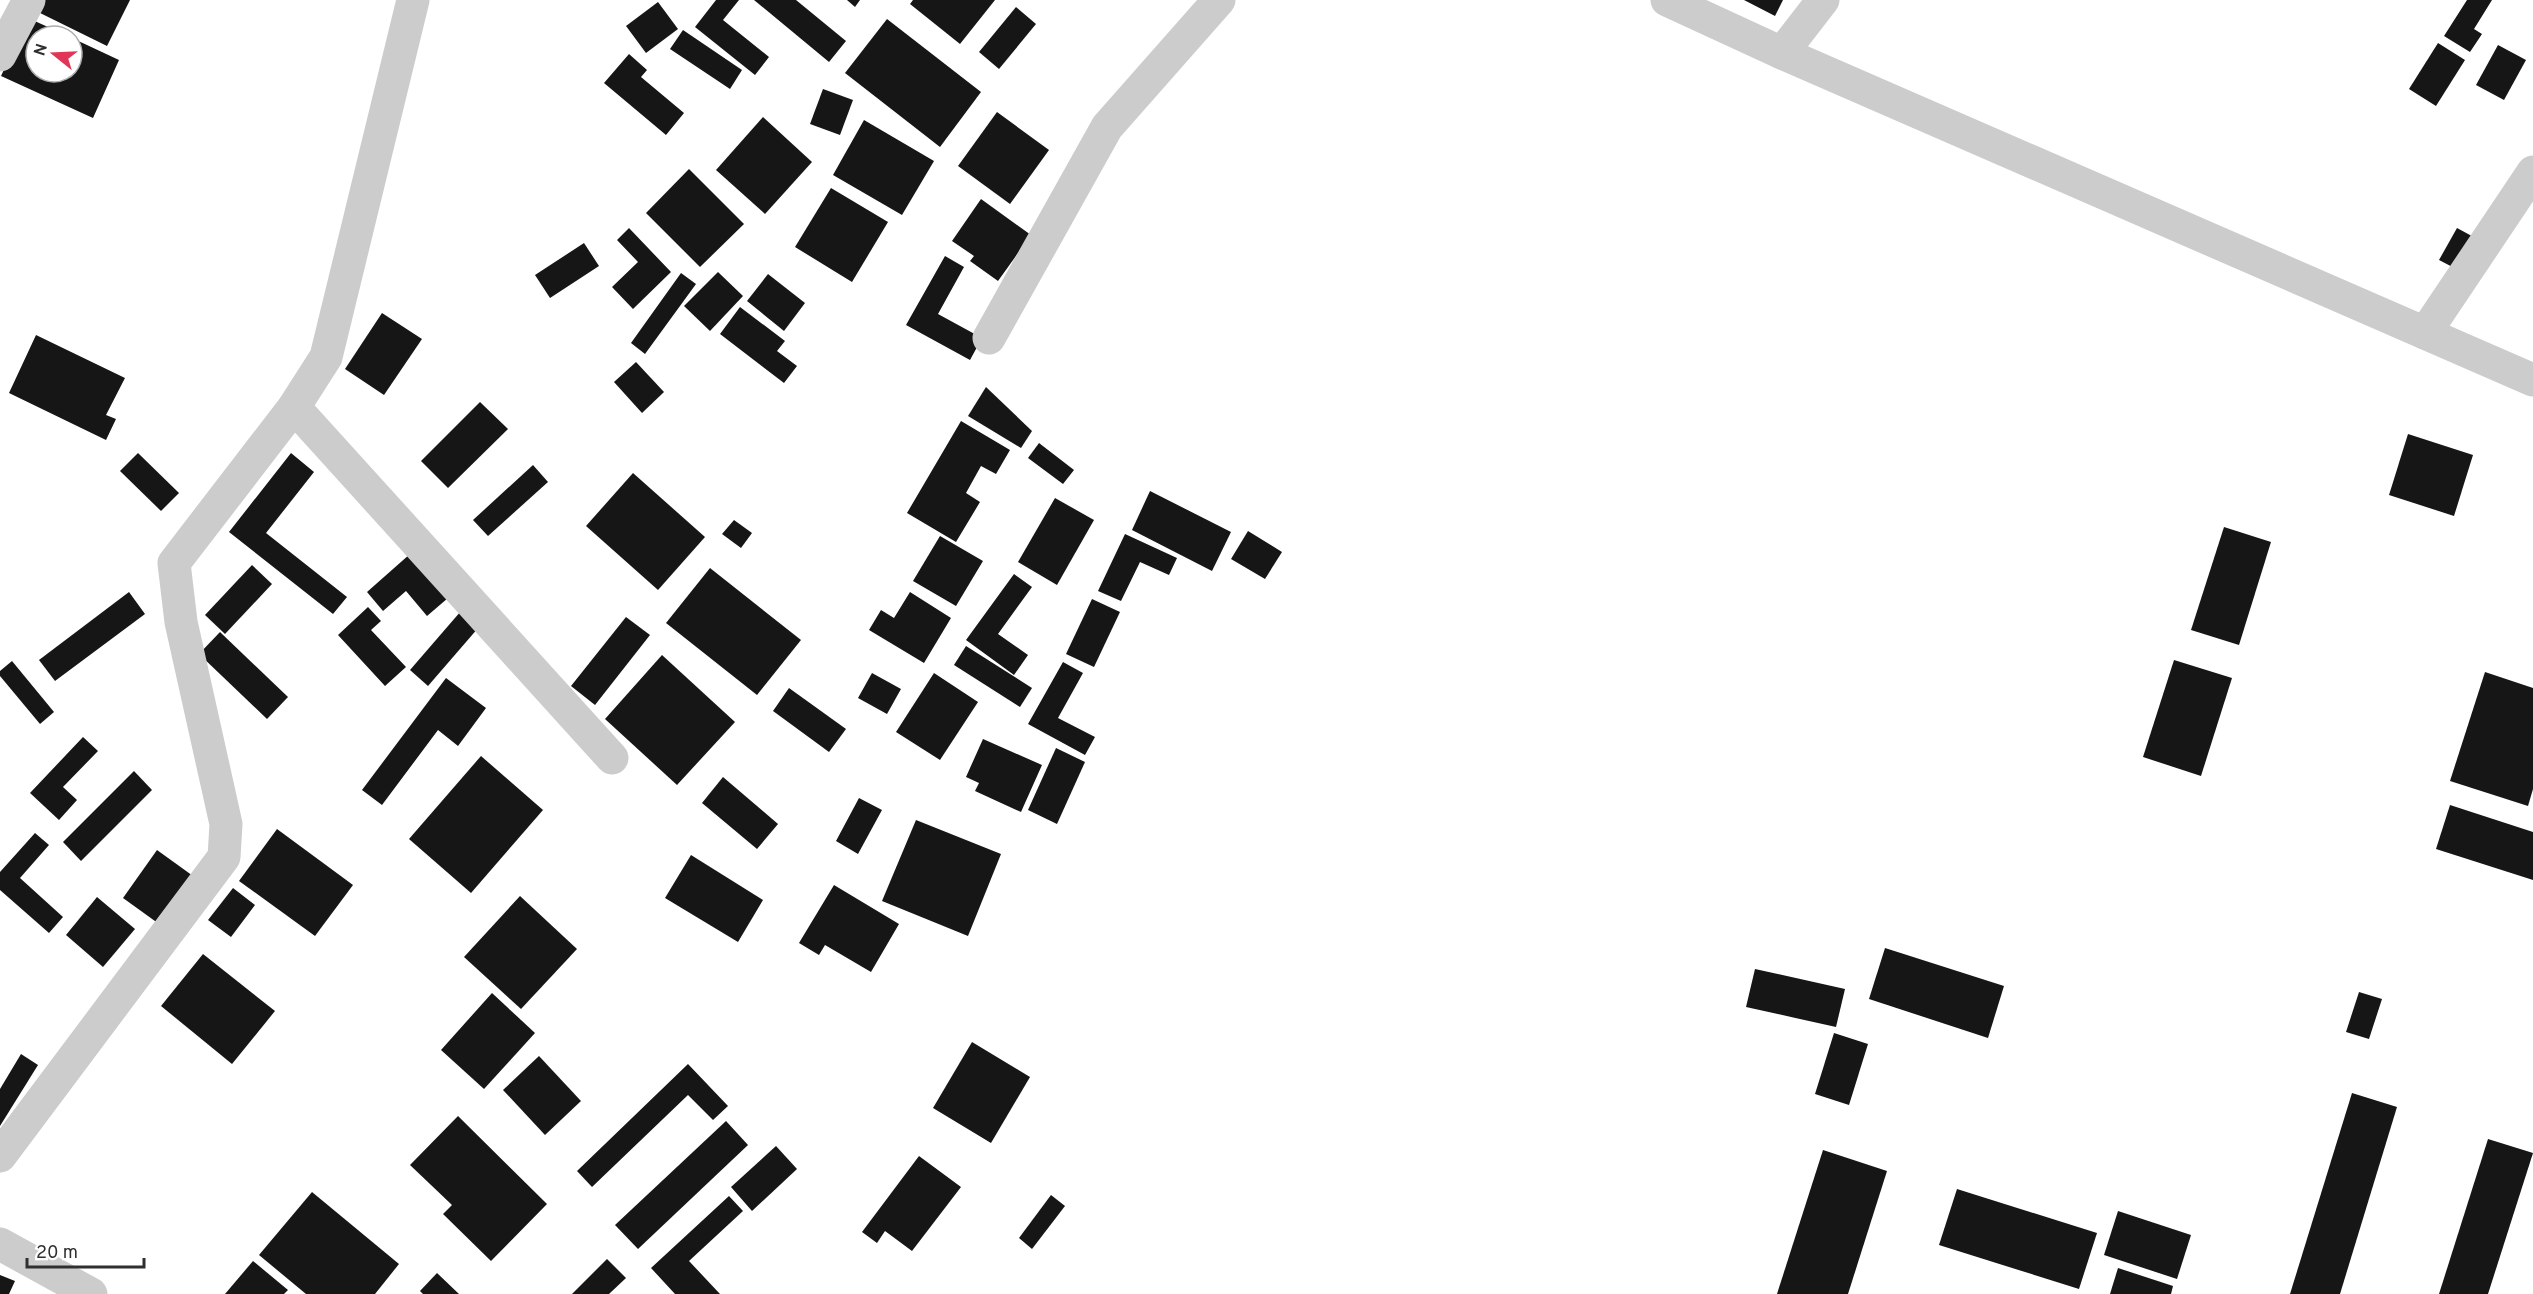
<svg xmlns="http://www.w3.org/2000/svg" width="2533" height="1294" font-family="Overpass,sans-serif">
	<style>
		.building { fill: #161616 }
		.lines { fill: none; stroke-linecap: round; stroke-linejoin: round }
		.minor { stroke: #ccc; stroke-width: 33 }
		.tertiary { stroke: #ccc; stroke-width: 33 }
	</style>
	<rect width="100%" height="100%" fill="#fff"/>
	<!-- building -->
	<g class="building">
		<path d="M 42,0 L 130,0 L 107,46 L 36,11 Z"/>
		<path d="M 716,0 L 739,0 L 723,20 L 769,57 L 755,75 L 695,27 Z"/>
		<path d="M 754,0 L 796,0 L 846,41 L 829,62 Z"/>
		<path d="M 847,0 L 860,0 L 855,7 Z"/>
		<path d="M 913,0 L 995,0 L 960,44 L 910,4 Z"/>
		<path d="M 1744,0 L 1783,0 L 1775,16 Z"/>
		<path d="M 2467,0 L 2492,0 L 2474,29 L 2482,34 L 2470,52 L 2444,36 Z"/>
		<path d="M 658,2 L 678,29 L 646,53 L 626,26 Z"/>
		<path d="M 1016,7 L 1036,24 L 999,69 L 979,52 Z"/>
		<path d="M 28,18 L 68,36 L 36,36 L 36,72 L 72,72 L 72,38 L 119,60 L 93,118 L 1,76 Z"/>
		<path d="M 887,19 L 981,92 L 940,147 L 845,73 Z"/>
		<path d="M 683,30 L 742,70 L 730,89 L 670,49 Z"/>
		<path d="M 2438,43 L 2465,60 L 2436,106 L 2409,89 Z"/>
		<path d="M 2498,45 L 2526,60 L 2504,100 L 2476,85 Z"/>
		<path d="M 629,54 L 647,70 L 641,77 L 684,113 L 666,135 L 604,83 Z"/>
		<path d="M 823,89 L 853,100 L 840,135 L 810,124 Z"/>
		<path d="M 997,112 L 1049,150 L 1010,204 L 958,166 Z"/>
		<path d="M 763,117 L 812,162 L 765,214 L 716,170 Z"/>
		<path d="M 864,120 L 934,161 L 902,215 L 833,175 Z"/>
		<path d="M 689,169 L 744,224 L 700,267 L 646,213 Z"/>
		<path d="M 831,188 L 888,222 L 852,282 L 795,247 Z"/>
		<path d="M 981,199 L 1031,235 L 998,281 L 970,261 L 974,256 L 952,241 Z"/>
		<path d="M 629,228 L 671,272 L 633,309 L 612,287 L 638,262 L 617,240 Z"/>
		<path d="M 2457,228 L 2481,241 L 2464,273 L 2439,260 Z"/>
		<path d="M 584,243 L 599,266 L 550,298 L 535,275 Z"/>
		<path d="M 945,256 L 964,267 L 938,314 L 982,338 L 970,360 L 906,325 Z"/>
		<path d="M 718,272 L 743,296 L 710,331 L 684,306 Z"/>
		<path d="M 681,273 L 696,284 L 645,354 L 631,343 Z"/>
		<path d="M 768,274 L 805,303 L 784,331 L 747,301 Z"/>
		<path d="M 740,307 L 785,341 L 777,351 L 797,366 L 784,383 L 720,334 Z"/>
		<path d="M 382,313 L 422,339 L 384,395 L 345,369 Z"/>
		<path d="M 36,335 L 125,378 L 106,415 L 116,419 L 106,440 L 9,393 Z"/>
		<path d="M 636,362 L 664,392 L 642,413 L 614,382 Z"/>
		<path d="M 986,387 L 1032,431 L 1021,448 L 968,416 Z"/>
		<path d="M 480,402 L 508,429 L 448,488 L 421,461 Z"/>
		<path d="M 961,421 L 1010,450 L 996,474 L 981,466 L 966,493 L 980,502 L 956,542 L 907,513 Z"/>
		<path d="M 2408,434 L 2473,455 L 2454,516 L 2389,495 Z"/>
		<path d="M 1039,443 L 1074,470 L 1063,484 L 1028,458 Z"/>
		<path d="M 138,453 L 179,493 L 161,511 L 120,471 Z"/>
		<path d="M 291,453 L 314,472 L 266,533 L 347,597 L 333,614 L 229,532 Z"/>
		<path d="M 533,465 L 548,482 L 488,536 L 473,520 Z"/>
		<path d="M 633,473 L 705,537 L 658,590 L 586,526 Z"/>
		<path d="M 1150,491 L 1231,532 L 1212,571 L 1132,530 Z"/>
		<path d="M 1055,498 L 1094,520 L 1057,585 L 1018,562 Z"/>
		<path d="M 734,520 L 752,533 L 741,548 L 722,534 Z"/>
		<path d="M 2224,527 L 2271,542 L 2239,645 L 2191,630 Z"/>
		<path d="M 1248,531 L 1282,552 L 1265,579 L 1231,559 Z"/>
		<path d="M 1125,534 L 1177,558 L 1169,575 L 1140,562 L 1121,601 L 1098,591 Z"/>
		<path d="M 940,536 L 983,561 L 956,606 L 913,581 Z"/>
		<path d="M 410,554 L 448,598 L 427,616 L 406,591 L 383,611 L 367,592 Z"/>
		<path d="M 252,565 L 272,584 L 225,634 L 205,615 Z"/>
		<path d="M 710,568 L 801,640 L 757,695 L 666,623 Z"/>
		<path d="M 1014,574 L 1032,587 L 998,634 L 1028,655 L 1014,675 L 966,640 Z"/>
		<path d="M 129,592 L 145,614 L 55,681 L 39,660 Z"/>
		<path d="M 910,592 L 951,618 L 924,663 L 869,630 L 881,610 L 894,618 Z"/>
		<path d="M 1092,599 L 1120,612 L 1094,667 L 1066,654 Z"/>
		<path d="M 368,607 L 381,621 L 371,630 L 406,667 L 385,686 L 338,635 Z"/>
		<path d="M 461,611 L 479,627 L 428,686 L 410,670 Z"/>
		<path d="M 626,617 L 650,635 L 595,705 L 571,686 Z"/>
		<path d="M 220,632 L 288,697 L 267,719 L 199,654 Z"/>
		<path d="M 966,646 L 1032,688 L 1020,707 L 954,665 Z"/>
		<path d="M 662,655 L 735,722 L 677,785 L 605,719 Z"/>
		<path d="M 2174,660 L 2232,678 L 2201,776 L 2143,757 Z"/>
		<path d="M 12,661 L 54,712 L 40,724 L 0,676 L 0,671 Z"/>
		<path d="M 1063,662 L 1083,673 L 1058,718 L 1095,737 L 1085,755 L 1028,724 Z"/>
		<path d="M 2485,672 L 2533,688 L 2533,789 L 2528,806 L 2450,781 Z"/>
		<path d="M 872,673 L 901,689 L 887,714 L 858,698 Z"/>
		<path d="M 934,673 L 978,702 L 940,760 L 896,732 Z"/>
		<path d="M 446,678 L 486,708 L 458,746 L 438,730 L 382,805 L 362,790 Z"/>
		<path d="M 789,688 L 846,729 L 829,752 L 773,711 Z"/>
		<path d="M 83,737 L 98,751 L 63,787 L 77,800 L 59,820 L 30,793 Z"/>
		<path d="M 983,739 L 1042,765 L 1021,812 L 975,791 L 979,783 L 966,777 Z"/>
		<path d="M 1056,748 L 1085,762 L 1057,824 L 1028,810 Z"/>
		<path d="M 481,756 L 543,810 L 471,893 L 409,839 Z"/>
		<path d="M 134,771 L 152,790 L 81,861 L 63,842 Z"/>
		<path d="M 723,777 L 778,824 L 757,849 L 702,803 Z"/>
		<path d="M 859,798 L 882,810 L 858,854 L 836,841 Z"/>
		<path d="M 2450,805 L 2533,832 L 2533,880 L 2436,849 Z"/>
		<path d="M 916,820 L 1001,854 L 968,936 L 882,901 Z"/>
		<path d="M 277,829 L 353,885 L 315,936 L 239,881 Z"/>
		<path d="M 35,833 L 49,845 L 20,878 L 63,917 L 49,933 L 0,890 L 0,872 Z"/>
		<path d="M 157,850 L 200,881 L 166,929 L 123,898 Z"/>
		<path d="M 691,855 L 763,900 L 738,942 L 665,898 Z"/>
		<path d="M 834,885 L 899,924 L 871,972 L 825,945 L 819,955 L 799,943 Z"/>
		<path d="M 233,888 L 255,905 L 231,937 L 208,920 Z"/>
		<path d="M 520,896 L 577,949 L 521,1009 L 464,957 Z"/>
		<path d="M 97,897 L 135,929 L 103,967 L 66,935 Z"/>
		<path d="M 1885,948 L 2004,986 L 1988,1038 L 1869,999 Z"/>
		<path d="M 203,954 L 275,1011 L 232,1064 L 161,1006 Z"/>
		<path d="M 1755,969 L 1845,989 L 1836,1027 L 1746,1007 Z"/>
		<path d="M 2359,992 L 2382,999 L 2369,1039 L 2346,1032 Z"/>
		<path d="M 492,993 L 535,1033 L 484,1089 L 441,1050 Z"/>
		<path d="M 1834,1033 L 1868,1044 L 1849,1105 L 1815,1094 Z"/>
		<path d="M 972,1042 L 1030,1077 L 991,1143 L 933,1108 Z"/>
		<path d="M 21,1054 L 38,1065 L 0,1126 L 0,1089 Z"/>
		<path d="M 539,1056 L 581,1101 L 545,1135 L 503,1090 Z"/>
		<path d="M 688,1064 L 728,1106 L 713,1120 L 688,1095 L 592,1187 L 577,1171 Z"/>
		<path d="M 2352,1093 L 2397,1107 L 2340,1294 L 2290,1294 Z"/>
		<path d="M 458,1116 L 547,1204 L 491,1261 L 443,1214 L 452,1205 L 410,1165 Z"/>
		<path d="M 726,1121 L 748,1145 L 638,1249 L 615,1225 Z"/>
		<path d="M 2488,1139 L 2533,1153 L 2488,1294 L 2439,1294 Z"/>
		<path d="M 776,1146 L 797,1169 L 752,1211 L 731,1187 Z"/>
		<path d="M 1823,1150 L 1887,1171 L 1848,1294 L 1777,1294 Z"/>
		<path d="M 919,1156 L 961,1187 L 912,1251 L 885,1231 L 877,1243 L 862,1232 Z"/>
		<path d="M 1957,1189 L 2097,1233 L 2079,1289 L 1939,1245 Z"/>
		<path d="M 312,1192 L 399,1264 L 375,1294 L 306,1294 L 259,1255 Z"/>
		<path d="M 1051,1195 L 1065,1206 L 1032,1249 L 1019,1238 Z"/>
		<path d="M 729,1196 L 743,1211 L 689,1261 L 720,1294 L 675,1294 L 651,1268 Z"/>
		<path d="M 2118,1211 L 2191,1235 L 2177,1279 L 2104,1255 Z"/>
		<path d="M 607,1259 L 626,1278 L 609,1294 L 572,1294 Z"/>
		<path d="M 253,1261 L 288,1290 L 284,1294 L 225,1294 Z"/>
		<path d="M 2118,1268 L 2173,1286 L 2171,1294 L 2110,1294 Z"/>
		<path d="M 437,1273 L 459,1294 L 423,1294 L 420,1291 Z"/>
		<path d="M 0,1275 L 15,1281 L 9,1294 L 0,1294 Z"/>
	</g>
	<g class="lines">
		<!-- minor -->
		<g class="minor">
			<path d="M 1667,0 L 1782,53 L 2533,380"/>
			<path d="M 1782,53 L 1823,0"/>
			<path d="M 0,55 L 29,0"/>
			<path d="M 2425,333 L 2533,172"/>
			<path d="M 989,338 L 1107,127 L 1219,0"/>
			<path d="M 294,407 L 612,758"/>
			<path d="M 0,1156 L 224,857 L 226,824 L 181,622 L 174,563 L 294,407 L 326,357 L 413,0"/>
		</g>
		<!-- tertiary -->
		<path class="tertiary" d="M 0,1244 L 91,1294"/>
	</g>
	<!-- north arrow -->
	<g transform="translate(54 54) rotate(288)"><circle r="28" fill="#ffffff" stroke="#acacac" stroke-width="1.5"/>
	<path d="M0-4.5L10 22L0 15L-10 22Z" fill="#e13656"/>
	<text y="-9" font-size="16" font-weight="bold" text-anchor="middle" fill="#2f2f2f">N</text>
	</g>
	<!-- scale -->
	<path d="M27 1258v9h117v-9" fill="none" stroke="#2f2f2f" stroke-width="3"/>
	<text x="36" y="1258" font-size="18" fill="#2f2f2f" stroke="#ffffff" stroke-width="4.5" paint-order="stroke">20 m</text>
</svg>
